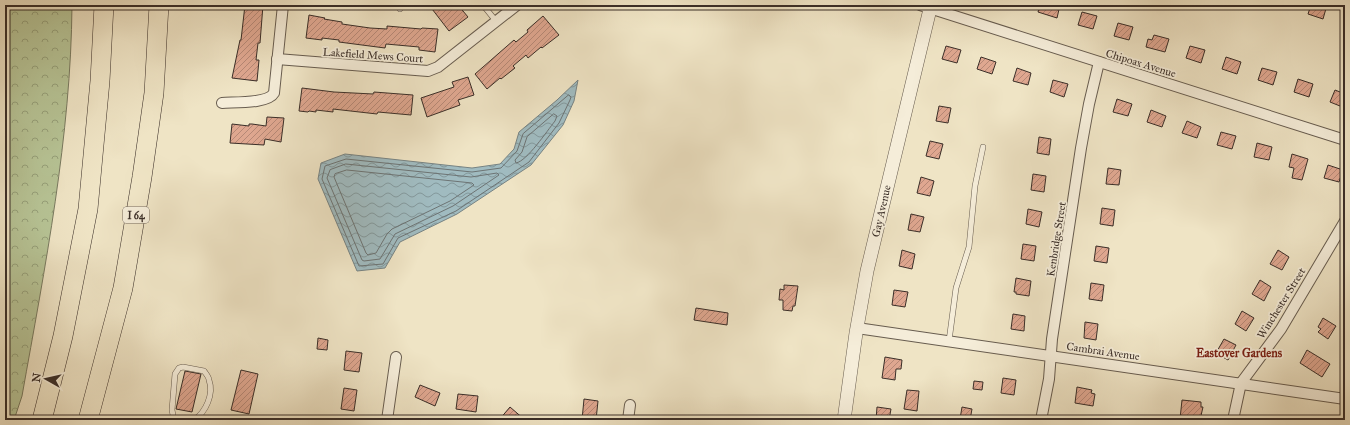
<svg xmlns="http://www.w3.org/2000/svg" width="1350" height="425" font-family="'IM FELL Great Primer',serif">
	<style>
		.forest { fill: url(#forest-crowns); stroke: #78795f }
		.water { fill: url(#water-waves); stroke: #778383 }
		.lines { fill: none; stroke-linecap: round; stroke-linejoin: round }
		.shore { stroke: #6d7474; stroke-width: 1 }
		.building { fill: url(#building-hatch); stroke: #3a2e28 }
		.service-casing { stroke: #675c4f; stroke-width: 6 }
		.minor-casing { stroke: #675c4f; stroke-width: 12 }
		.tertiary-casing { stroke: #675c4f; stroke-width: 14 }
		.motorway-casing { stroke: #3a2e28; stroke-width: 20 }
		.service { stroke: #f5edd9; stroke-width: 5 }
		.minor { stroke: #f5edd9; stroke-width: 10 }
		.tertiary { stroke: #f5edd9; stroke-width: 13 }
		.motorway { stroke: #efe4c5; stroke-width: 19 }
		.labels { text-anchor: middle; stroke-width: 3.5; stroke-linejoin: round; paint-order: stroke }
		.shield { fill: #f5edd9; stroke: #72675d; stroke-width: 1 }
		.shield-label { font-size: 10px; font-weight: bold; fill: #3a2e28 }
		.street-label { font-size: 11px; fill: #3a2e28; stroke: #f5edd9 }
		.neighbourhood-label { font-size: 12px; font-weight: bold; fill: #7a1f14; stroke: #f5edd9 }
	</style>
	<defs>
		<pattern id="forest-crowns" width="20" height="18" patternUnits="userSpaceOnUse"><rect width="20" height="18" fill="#b7c496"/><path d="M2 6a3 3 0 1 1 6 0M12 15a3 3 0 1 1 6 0" fill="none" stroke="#96a07a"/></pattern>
		<pattern id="water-waves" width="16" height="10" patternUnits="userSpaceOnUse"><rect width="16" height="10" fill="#a0bbc0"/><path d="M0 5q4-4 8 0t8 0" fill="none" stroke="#83989c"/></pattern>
		<pattern id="building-hatch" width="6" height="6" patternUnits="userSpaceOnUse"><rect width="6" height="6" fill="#dfa790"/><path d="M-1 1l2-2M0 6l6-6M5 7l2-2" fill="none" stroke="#b68876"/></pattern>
	</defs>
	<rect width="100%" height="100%" fill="#efe4c5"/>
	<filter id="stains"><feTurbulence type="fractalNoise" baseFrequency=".005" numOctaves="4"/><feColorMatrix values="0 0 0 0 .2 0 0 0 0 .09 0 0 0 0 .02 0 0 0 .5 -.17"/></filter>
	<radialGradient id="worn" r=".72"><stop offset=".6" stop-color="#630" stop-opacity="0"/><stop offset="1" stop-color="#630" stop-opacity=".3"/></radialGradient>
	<!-- forest -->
	<path class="forest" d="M 5,5 L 72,5 C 71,136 45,267 22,396 L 14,420 L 5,420 Z"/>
	<!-- water -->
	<path class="water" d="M 578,80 L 574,101 L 563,125 L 531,165 L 457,214 L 400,242 L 385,268 L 357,271 L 318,179 L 321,163 L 345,154 L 472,168 L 500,164 L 514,149 L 519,132 L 557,100 Z"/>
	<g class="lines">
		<!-- shore -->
		<g class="shore">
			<path d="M 569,95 L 571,97 L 570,100 L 559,123 L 529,162 L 456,211 L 398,238 L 383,264 L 359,266 L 322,179 L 325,166 L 346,159 L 472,172 L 501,168 L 517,151 L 523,134 Z"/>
			<path d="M 554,114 L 557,116 L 555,121 C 547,131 527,161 516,163 L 515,160 L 522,152 L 527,137 Z"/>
			<path d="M 346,164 L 471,177 L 497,173 L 499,175 L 453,206 L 395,234 L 380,259 L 364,261 L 362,260 L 327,178 L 330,170 Z"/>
			<path d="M 347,170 L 472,183 L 474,185 L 450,201 L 392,229 L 387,234 L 376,253 L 368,255 L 366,253 L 334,177 L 335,174 Z"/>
		</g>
	</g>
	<!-- building -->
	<g class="building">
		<path d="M 245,5 L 263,5 L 260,43 L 258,43 L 256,60 L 259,60 L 257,81 L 232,78 L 240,40 L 241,40 Z"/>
		<path d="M 429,5 L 458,5 L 468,17 L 449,31 Z"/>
		<path d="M 1040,5 L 1060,5 L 1057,18 L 1038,12 Z"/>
		<path d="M 1311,5 L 1327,5 L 1323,19 L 1308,14 Z"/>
		<path d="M 1082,12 L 1097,16 L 1093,29 L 1078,25 Z"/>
		<path d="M 309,15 L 325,18 L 324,19 L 342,22 L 342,24 L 370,28 L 387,29 L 387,26 L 421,29 L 422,28 L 438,29 L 435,52 L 419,50 L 419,47 L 386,44 L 385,48 L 339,42 L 339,40 L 322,38 L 322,40 L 306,38 Z"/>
		<path d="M 543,16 L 559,35 L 542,48 L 541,47 L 528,58 L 526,55 L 513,66 L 515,68 L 501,79 L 500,78 L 487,89 L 475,74 L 514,40 L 516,42 L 528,32 L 527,30 Z"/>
		<path d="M 1118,23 L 1133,27 L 1129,40 L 1114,36 Z"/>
		<path d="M 1154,35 L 1169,39 L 1165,52 L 1146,47 L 1148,39 L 1152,40 Z"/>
		<path d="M 946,46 L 961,50 L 957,63 L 942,59 Z"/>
		<path d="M 1190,46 L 1205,50 L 1201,63 L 1186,58 Z"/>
		<path d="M 981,57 L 996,62 L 992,74 L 977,69 Z"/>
		<path d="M 1226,57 L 1241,62 L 1237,74 L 1222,69 Z"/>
		<path d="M 1017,68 L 1031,73 L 1028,85 L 1013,81 Z"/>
		<path d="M 1262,68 L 1277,72 L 1273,85 L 1258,80 Z"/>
		<path d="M 468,77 L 474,95 L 458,100 L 460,105 L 427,117 L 421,98 L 454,87 L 452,82 Z"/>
		<path d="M 1298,79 L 1313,84 L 1309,97 L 1294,92 Z"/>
		<path d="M 1053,80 L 1068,84 L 1064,97 L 1050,92 Z"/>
		<path d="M 302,88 L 334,92 L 373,94 L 374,92 L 413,95 L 411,115 L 378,112 L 377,114 L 333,109 L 333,112 L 316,110 L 316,112 L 309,111 L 308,112 L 299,111 Z"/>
		<path d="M 1335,90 L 1345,94 L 1345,108 L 1330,102 Z"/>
		<path d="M 1117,99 L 1132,104 L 1128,116 L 1113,112 Z"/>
		<path d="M 939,106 L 951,108 L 948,123 L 936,121 Z"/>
		<path d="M 1151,110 L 1166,116 L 1162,127 L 1147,122 Z"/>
		<path d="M 267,117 L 284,118 L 281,142 L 265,139 L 264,145 L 230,143 L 232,124 L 249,126 L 249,124 L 252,124 L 266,126 Z"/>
		<path d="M 1187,121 L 1201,127 L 1197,138 L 1182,133 Z"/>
		<path d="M 1221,132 L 1236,136 L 1232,149 L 1217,145 Z"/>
		<path d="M 1039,137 L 1051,139 L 1049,155 L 1037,153 Z"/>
		<path d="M 930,141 L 943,144 L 939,159 L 926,156 Z"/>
		<path d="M 1257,143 L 1272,147 L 1269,160 L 1254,157 Z"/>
		<path d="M 1292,154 L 1308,159 L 1302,180 L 1292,178 L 1294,168 L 1289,167 Z"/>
		<path d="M 1328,165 L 1343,170 L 1339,182 L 1324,178 Z"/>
		<path d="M 1108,168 L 1121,170 L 1119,185 L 1106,184 Z"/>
		<path d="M 1033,174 L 1046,176 L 1044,192 L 1031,190 Z"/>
		<path d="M 921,177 L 934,181 L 930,196 L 917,193 Z"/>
		<path d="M 1102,208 L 1115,210 L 1113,226 L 1100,224 Z"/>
		<path d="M 1028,209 L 1042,212 L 1039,227 L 1026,224 Z"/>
		<path d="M 911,214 L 924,217 L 920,232 L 908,230 Z"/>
		<path d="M 1023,244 L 1036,246 L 1034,261 L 1021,259 Z"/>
		<path d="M 1096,246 L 1109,248 L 1107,263 L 1094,261 Z"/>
		<path d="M 902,250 L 915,254 L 912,269 L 899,266 Z"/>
		<path d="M 1278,250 L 1289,257 L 1282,270 L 1270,264 Z"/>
		<path d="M 1016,278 L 1031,281 L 1029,296 L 1016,294 L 1016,292 L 1014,292 Z"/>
		<path d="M 1260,280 L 1271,287 L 1264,301 L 1252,294 Z"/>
		<path d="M 1091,283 L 1104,285 L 1102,301 L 1089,299 Z"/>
		<path d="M 784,285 L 798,286 L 795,306 L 793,306 L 792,311 L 783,310 L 783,300 L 779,300 L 780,289 L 784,290 Z"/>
		<path d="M 894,290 L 908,292 L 905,307 L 892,305 Z"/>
		<path d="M 696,308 L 728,313 L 727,325 L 694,320 Z"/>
		<path d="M 1242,311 L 1254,318 L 1246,331 L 1235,324 Z"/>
		<path d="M 1013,314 L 1025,316 L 1024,331 L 1011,329 Z"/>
		<path d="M 1323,318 L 1336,326 L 1328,339 L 1318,332 L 1321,329 L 1318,327 Z"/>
		<path d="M 1085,322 L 1098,324 L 1096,340 L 1084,338 Z"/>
		<path d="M 318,338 L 328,340 L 327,350 L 317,349 Z"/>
		<path d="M 1224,339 L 1236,345 L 1228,360 L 1216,353 Z"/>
		<path d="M 1307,350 L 1330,364 L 1322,377 L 1300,363 Z"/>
		<path d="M 346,351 L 362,353 L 359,372 L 344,370 Z"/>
		<path d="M 885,357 L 902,360 L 901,369 L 896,369 L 895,380 L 882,378 Z"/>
		<path d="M 241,370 L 258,374 L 249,414 L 231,410 Z"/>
		<path d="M 185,371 L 201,374 L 192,412 L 176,409 Z"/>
		<path d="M 1003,378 L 1016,380 L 1014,395 L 1001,393 Z"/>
		<path d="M 974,381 L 983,382 L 982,390 L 973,389 Z"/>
		<path d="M 420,385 L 440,393 L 435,406 L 415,397 Z"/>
		<path d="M 1077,387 L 1092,390 L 1091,393 L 1095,394 L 1093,406 L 1075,403 Z"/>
		<path d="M 344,388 L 357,390 L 354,411 L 341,409 Z"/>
		<path d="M 907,390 L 919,391 L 917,411 L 904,409 Z"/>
		<path d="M 458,394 L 478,396 L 476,412 L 456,409 Z"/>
		<path d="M 584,399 L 598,401 L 596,420 L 582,420 Z"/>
		<path d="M 1182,400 L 1201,402 L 1201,407 L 1203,407 L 1200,420 L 1180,419 Z"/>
		<path d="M 510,407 L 525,420 L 499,420 Z"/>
		<path d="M 877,407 L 891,409 L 889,420 L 876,420 Z"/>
		<path d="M 962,407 L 972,409 L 970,420 L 960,419 Z"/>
	</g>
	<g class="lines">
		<!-- service casing -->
		<g class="service-casing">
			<g id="service">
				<path d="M 483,5 L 496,21"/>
				<path d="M 400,9 L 401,5"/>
				<path d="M 949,341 L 956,288 L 969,247 L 975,186 L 983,147"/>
				<path d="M 174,420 L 172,410 L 175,374 L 179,368 L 183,367 L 204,371 C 206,374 209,377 209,380 C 214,394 206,412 194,420"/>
			</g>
		</g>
		<!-- minor casing -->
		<g class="minor-casing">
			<g id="minor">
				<path d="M 920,5 L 1345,140"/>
				<path d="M 277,59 L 428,71 L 438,67 L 517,5"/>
				<path d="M 222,103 C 233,102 268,104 274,93 L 283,5"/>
				<path d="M 857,328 L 1345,399"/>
				<path d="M 387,420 L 396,357"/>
				<path d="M 628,420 L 630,405"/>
				<path d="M 1041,420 L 1049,379 L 1052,339 L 1081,148 L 1089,104 L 1099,62"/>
				<path d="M 1233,420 L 1241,383 L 1281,329 L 1345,221"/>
			</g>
		</g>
		<!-- tertiary casing -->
		<g class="tertiary-casing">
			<path id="tertiary" d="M 844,420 L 856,333 L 867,271 L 931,5"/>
		</g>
		<!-- motorway casing -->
		<g class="motorway-casing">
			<g id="motorway">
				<path d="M 42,420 L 63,336 L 88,209 L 100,81 L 104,5"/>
				<path d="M 88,420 L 123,288 L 142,177 L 154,93 L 159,5"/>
			</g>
		</g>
		<!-- service -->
		<use href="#service" class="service"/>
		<!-- minor -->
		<use href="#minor" class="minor"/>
		<!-- tertiary -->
		<use href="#tertiary" class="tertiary"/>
		<!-- motorway -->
		<use href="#motorway" class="motorway"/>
	</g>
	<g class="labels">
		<!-- shield labels -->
		<rect class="shield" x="123" y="207" width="26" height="16" rx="3"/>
		<g class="shield-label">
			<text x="136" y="219">I 64</text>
		</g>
		<!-- street labels -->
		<g class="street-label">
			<text transform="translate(373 55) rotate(4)" y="4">Lakefield Mews Court</text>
			<text transform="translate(1141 63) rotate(17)" y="4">Chipoax Avenue</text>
			<text transform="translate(881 211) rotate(-77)" y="4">Gay Avenue</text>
			<text transform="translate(1056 239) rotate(-81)" y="4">Kenbridge Street</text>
			<text transform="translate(1281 303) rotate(-58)" y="4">Winchester Street</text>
			<text transform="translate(1103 351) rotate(8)" y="4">Cambrai Avenue</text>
		</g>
		<!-- neighbourhood labels -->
		<g class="neighbourhood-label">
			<text x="1239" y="357">Eastover Gardens</text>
		</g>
	</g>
	<!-- margin -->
	<rect width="1350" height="425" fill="none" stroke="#efe4c5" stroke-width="20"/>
	<rect x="6" y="6" width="1338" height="413" fill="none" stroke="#3a2e28" stroke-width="2"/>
	<rect x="10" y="10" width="1330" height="405" fill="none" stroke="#3a2e28"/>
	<!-- north arrow -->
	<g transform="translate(46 379) rotate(278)" stroke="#f5edd9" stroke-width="3" paint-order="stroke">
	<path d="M0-3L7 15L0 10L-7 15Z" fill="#3a2e28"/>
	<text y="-6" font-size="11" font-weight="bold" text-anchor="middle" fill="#3a2e28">N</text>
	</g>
	<rect width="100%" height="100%" filter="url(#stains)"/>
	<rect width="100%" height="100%" fill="url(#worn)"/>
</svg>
